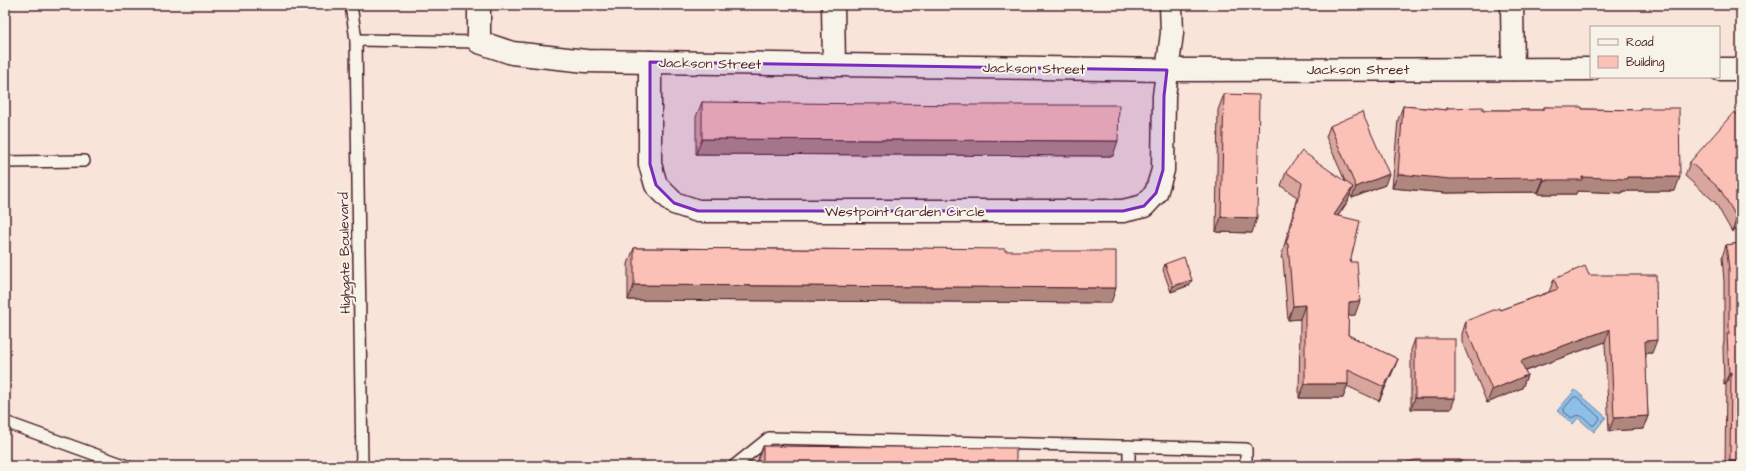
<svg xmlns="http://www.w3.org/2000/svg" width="1746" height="471" font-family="'Architects Daughter',sans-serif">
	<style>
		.water { fill: #8cc0e9; stroke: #72809d }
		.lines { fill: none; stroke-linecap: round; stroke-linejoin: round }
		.shore { stroke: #645f77; stroke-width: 1 }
		.service-casing { stroke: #4a1f2b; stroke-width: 14 }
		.minor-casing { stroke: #4a1f2b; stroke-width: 25 }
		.service { stroke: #f7f3e8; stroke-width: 11 }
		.minor { stroke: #f7f3e8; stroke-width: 22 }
		.wall { fill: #d9a69d; stroke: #4a1f2b }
		.shaded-wall { fill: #b0877f; stroke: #4a1f2b }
		.building { fill: #fcc1b6; stroke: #4a1f2b }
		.marked { fill: #7b2cbf; fill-opacity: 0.2; stroke: #7b2cbf; stroke-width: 3; stroke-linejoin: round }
		.labels { text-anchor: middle; stroke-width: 4; stroke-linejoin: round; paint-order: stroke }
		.street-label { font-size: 14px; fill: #4a1f2b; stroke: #f7f3e8 }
	</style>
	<rect width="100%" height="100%" fill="#f8e4d9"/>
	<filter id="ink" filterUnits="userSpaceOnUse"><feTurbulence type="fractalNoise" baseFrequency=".025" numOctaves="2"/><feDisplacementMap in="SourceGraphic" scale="8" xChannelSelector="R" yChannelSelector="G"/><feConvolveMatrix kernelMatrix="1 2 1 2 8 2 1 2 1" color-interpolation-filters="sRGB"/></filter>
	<g filter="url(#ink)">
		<!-- water -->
		<path class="water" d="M 1575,390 L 1606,417 L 1594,432 L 1578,418 L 1573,424 L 1557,411 Z"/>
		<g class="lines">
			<!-- shore -->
			<path class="shore" d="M 1574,397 L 1577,397 L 1599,417 L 1600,419 L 1594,425 L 1592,425 C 1584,418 1581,412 1572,418 L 1564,412 L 1564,409 Z"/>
			<!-- service casing -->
			<g class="service-casing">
				<g id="service">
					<path d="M 351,5 L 356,40 L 362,466"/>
					<path d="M 356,40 L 479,42"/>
					<path d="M 5,162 L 84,161"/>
					<path d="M 5,422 L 127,466"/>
					<path d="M 1129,446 L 1129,466"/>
					<path d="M 734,466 L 769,438 L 1246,449 L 1246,466"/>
				</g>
			</g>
			<!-- minor casing -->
			<g class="minor-casing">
				<g id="minor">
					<path d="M 479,5 L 479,42 L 512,53 L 586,61 L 1167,70 L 1591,69"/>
					<path d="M 833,5 L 834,65"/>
					<path d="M 1512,5 L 1513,69"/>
					<path d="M 650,62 L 650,164 L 656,185 L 674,203 L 698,211 L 1123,211 L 1144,206 L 1156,193 L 1163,170 L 1164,96 L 1172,33 L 1171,5"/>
					<path d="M 1719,69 L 1741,69"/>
				</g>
			</g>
			<!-- service -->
			<use href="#service" class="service"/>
			<!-- minor -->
			<use href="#minor" class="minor"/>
		</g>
		<!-- wall -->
		<g class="wall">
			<path d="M 1224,94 L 1252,233 L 1216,232 L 1218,110 Z"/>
			<path d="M 702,102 L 1113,156 L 696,154 L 696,117 Z"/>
			<path d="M 1403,106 L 1446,110 L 1447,108 L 1483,110 L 1542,110 L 1544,107 L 1582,109 L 1639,110 L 1640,108 L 1675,191 L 1622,191 L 1622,193 L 1577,191 L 1576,194 L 1538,194 L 1538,192 L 1446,193 L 1392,188 L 1398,120 Z"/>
			<path d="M 1741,118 L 1741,227 L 1732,232 L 1715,202 L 1685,176 L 1690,162 Z"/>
			<path d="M 1330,126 L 1385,185 L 1352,198 L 1350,194 L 1348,201 L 1338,216 L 1350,262 L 1355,315 L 1348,315 L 1348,335 L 1398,359 L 1392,373 L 1379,401 L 1347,386 L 1343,398 L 1299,398 L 1300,319 L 1288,320 L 1283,259 L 1281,258 L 1297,197 L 1281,186 L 1286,172 L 1345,181 L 1326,137 Z"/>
			<path d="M 1741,243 L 1741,466 L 1725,466 L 1726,384 L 1724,385 L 1723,346 L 1724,342 L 1724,281 L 1722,257 L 1726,245 Z"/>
			<path d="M 634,248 L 914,250 L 914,248 L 1005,251 L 1111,303 L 628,300 L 628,264 Z"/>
			<path d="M 1165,264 L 1190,285 L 1171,292 L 1163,270 Z"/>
			<path d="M 1589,275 L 1652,353 L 1645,353 L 1648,416 L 1643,429 L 1609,431 L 1605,342 L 1525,371 L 1527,375 L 1522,388 L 1487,403 L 1462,342 L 1462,334 L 1466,321 L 1500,310 L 1549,292 L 1554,279 Z"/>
			<path d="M 1415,339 L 1451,409 L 1411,409 L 1411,350 Z"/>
			<path d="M 763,446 L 1016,466 L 756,466 L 756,464 Z"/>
		</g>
		<!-- shaded-wall -->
		<g class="shaded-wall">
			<path d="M 702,139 L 1118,141 L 1113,156 L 696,154 Z"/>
			<path d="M 1389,174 L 1385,185 L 1352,198 L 1356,187 Z"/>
			<path d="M 1398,174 L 1544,178 L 1538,192 L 1446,193 L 1392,188 Z"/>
			<path d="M 1582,177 L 1680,177 L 1675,191 L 1622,191 L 1622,193 L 1577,191 L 1576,194 L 1538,194 L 1544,180 Z"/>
			<path d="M 1353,187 L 1348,201 L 1329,229 L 1334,215 Z"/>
			<path d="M 1741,216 L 1741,227 L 1732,232 L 1737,218 Z"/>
			<path d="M 1221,217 L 1257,218 L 1252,233 L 1216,232 Z"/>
			<path d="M 1192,280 L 1190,285 L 1171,292 L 1173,286 Z"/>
			<path d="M 634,285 L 1116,288 L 1111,303 L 628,300 Z"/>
			<path d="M 1360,301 L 1355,315 L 1343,316 L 1349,302 Z"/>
			<path d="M 1305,305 L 1300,319 L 1288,320 L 1293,306 Z"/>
			<path d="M 1610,329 L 1605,342 L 1517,374 L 1521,361 Z"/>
			<path d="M 1657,340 L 1652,353 L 1640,353 L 1645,341 Z"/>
			<path d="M 1398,359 L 1392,373 L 1379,401 L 1384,387 Z"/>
			<path d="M 1731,372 L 1726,384 L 1724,385 L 1729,373 Z"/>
			<path d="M 1527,375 L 1522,388 L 1487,403 L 1492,390 Z"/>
			<path d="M 1305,384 L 1348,384 L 1343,398 L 1299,398 Z"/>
			<path d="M 1415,398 L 1455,398 L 1451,409 L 1411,409 Z"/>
			<path d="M 1648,416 L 1643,429 L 1609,431 L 1614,418 Z"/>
			<path d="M 1730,461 L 1741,461 L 1741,466 L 1728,466 Z"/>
		</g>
		<!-- building -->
		<g class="building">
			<path d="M 1224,94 L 1259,95 L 1257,218 L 1221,217 Z"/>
			<path d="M 702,102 L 971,105 L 1119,105 L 1118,141 L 702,139 Z"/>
			<path d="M 1403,106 L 1447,110 L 1447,108 L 1483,107 L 1483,110 L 1544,110 L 1544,107 L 1582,107 L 1582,109 L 1640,110 L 1640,108 L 1679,108 L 1680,177 L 1627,177 L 1627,179 L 1582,177 L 1582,180 L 1544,180 L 1544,178 L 1451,179 L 1398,174 Z"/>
			<path d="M 1362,112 L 1389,174 L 1356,187 L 1330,126 Z"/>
			<path d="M 1734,112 L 1741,118 L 1741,216 L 1737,218 L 1720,189 L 1690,162 Z"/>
			<path d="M 1302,151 L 1353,187 L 1334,215 L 1360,221 L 1350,262 L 1357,262 L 1360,301 L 1349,302 L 1348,335 L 1398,359 L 1384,387 L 1348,370 L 1348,384 L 1305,384 L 1305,305 L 1293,306 L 1288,244 L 1286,244 L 1302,183 L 1286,172 Z"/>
			<path d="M 1741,243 L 1741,461 L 1730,461 L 1731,372 L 1729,373 L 1727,334 L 1729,334 L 1729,269 L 1726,245 Z"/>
			<path d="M 634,248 L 914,250 L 914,248 L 1005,249 L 1005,251 L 1116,251 L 1116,288 L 634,285 Z"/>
			<path d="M 1184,257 L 1192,280 L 1173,286 L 1165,264 Z"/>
			<path d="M 1585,266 L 1589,275 L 1656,275 L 1657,340 L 1645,341 L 1648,416 L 1614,418 L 1610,329 L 1521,361 L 1527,375 L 1492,390 L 1466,329 L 1466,321 L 1499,308 L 1500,310 L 1558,289 L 1554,279 Z"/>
			<rect x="1415" y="339" width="40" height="59"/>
			<path d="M 763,446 L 1016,448 L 1016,466 L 763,466 Z"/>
			<path d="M 1416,460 L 1461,460 L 1461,462 L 1480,466 L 1391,466 Z"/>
		</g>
	</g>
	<!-- marked area -->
	<path class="marked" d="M 650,62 L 1167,70 L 1164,96 L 1163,170 L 1156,193 L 1144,206 L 1123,211 L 698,211 L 674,203 L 656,185 L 650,164 Z"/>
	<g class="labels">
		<!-- street labels -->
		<g class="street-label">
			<text transform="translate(710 63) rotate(1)" y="5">Jackson Street</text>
			<text transform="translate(1034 68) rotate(1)" y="5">Jackson Street</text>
			<text x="1358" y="74">Jackson Street</text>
			<text x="905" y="216">Westpoint Garden Circle</text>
			<text transform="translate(344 253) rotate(-91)" y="5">Highgate Boulevard</text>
		</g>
	</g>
	<!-- margin -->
	<rect width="1746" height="471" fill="none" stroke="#f7f3e8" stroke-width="20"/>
	<rect x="10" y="10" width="1726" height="451" fill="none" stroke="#4a1f2b" stroke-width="1.5" filter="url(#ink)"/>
	<!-- legend -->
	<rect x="1590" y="26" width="130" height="52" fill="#f7f3e8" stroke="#b29e9c"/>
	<rect x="1598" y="39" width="20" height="6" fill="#f7f3e8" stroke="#b29e9c"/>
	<text x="1626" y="46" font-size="12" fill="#4a1f2b">Road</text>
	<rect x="1598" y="56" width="20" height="12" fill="#fcc1b6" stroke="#b29e9c"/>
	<text x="1626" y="66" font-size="12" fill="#4a1f2b">Building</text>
</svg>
